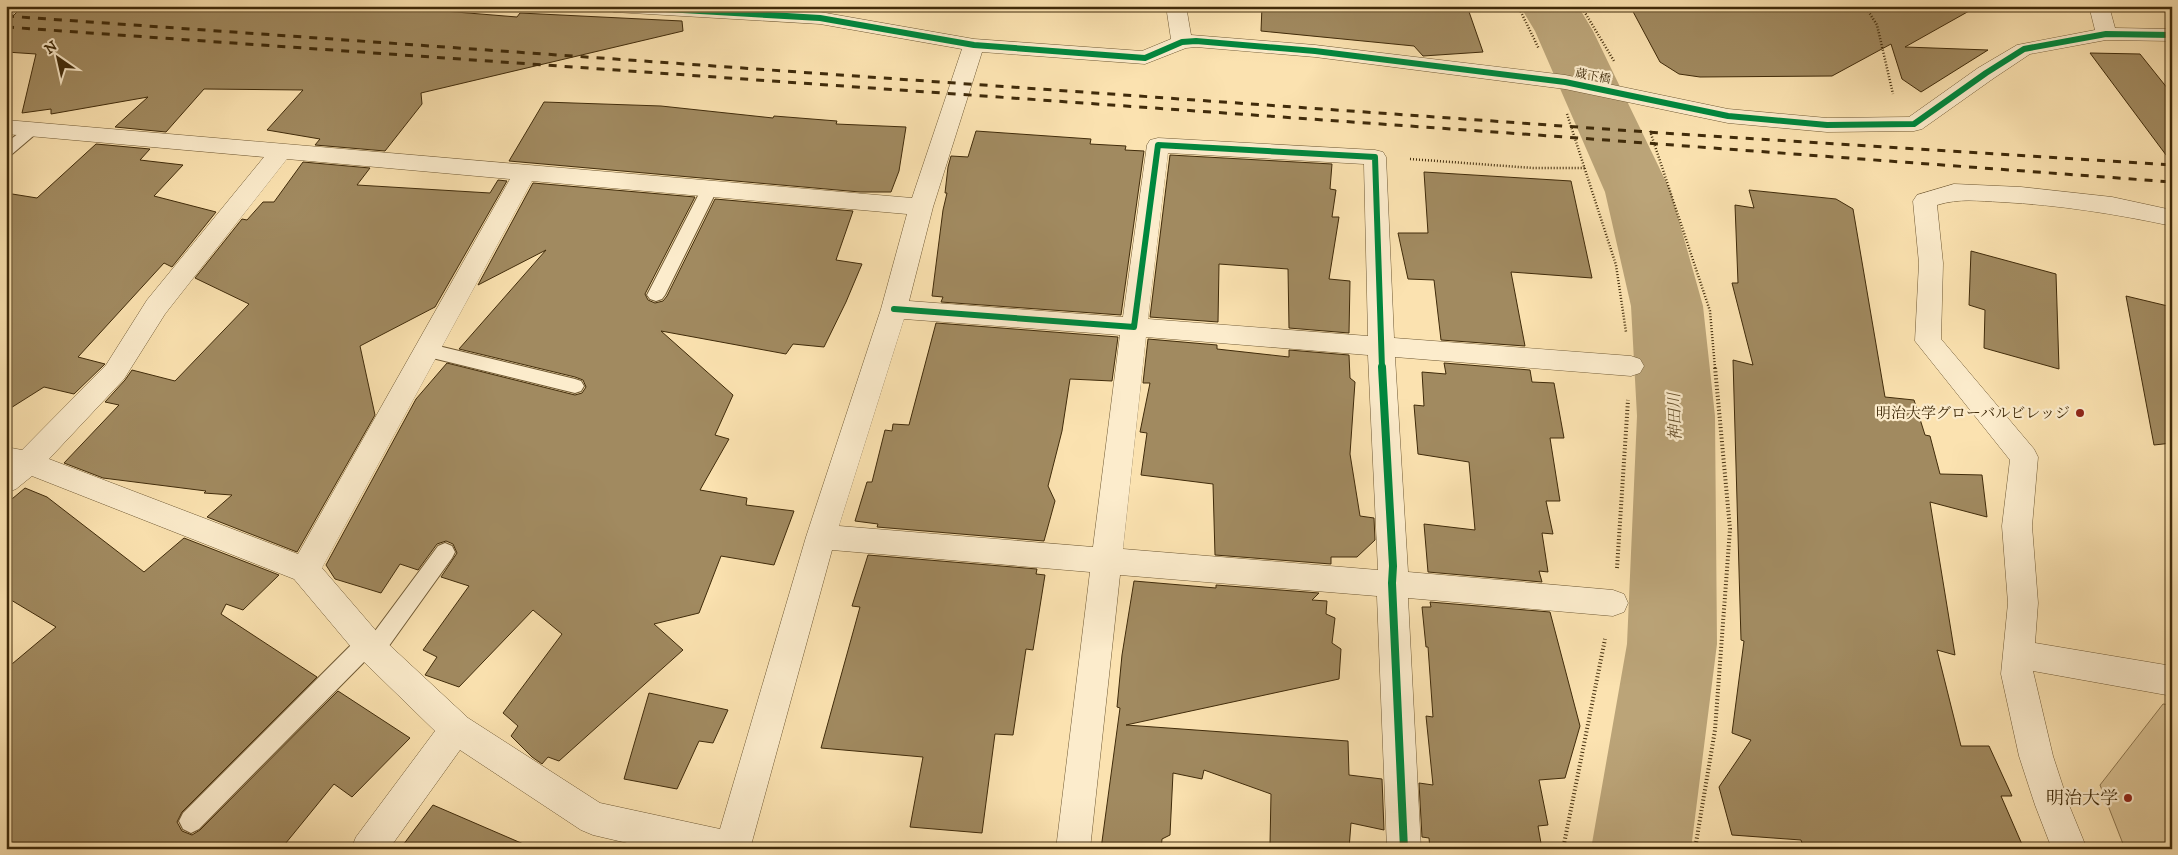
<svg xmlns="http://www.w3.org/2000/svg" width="2178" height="855" font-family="'IM FELL DW Pica','Noto Serif JP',serif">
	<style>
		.green { fill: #dbc394; stroke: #8e774f }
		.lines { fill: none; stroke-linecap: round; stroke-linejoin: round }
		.river { fill: #bba478; fill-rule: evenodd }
		.building { fill: #a18a60; stroke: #402b0a }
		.service-casing { stroke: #6f5934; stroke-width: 2 }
		.minor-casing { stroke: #6f5934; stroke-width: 1 }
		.path-far1 { stroke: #402b0a; stroke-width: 2.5; stroke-dasharray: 1 2; stroke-linecap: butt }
		.path { stroke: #402b0a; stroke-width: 4; stroke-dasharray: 1 2.5; stroke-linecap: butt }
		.service { fill: #fceccc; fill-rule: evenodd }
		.minor { fill: #fceccc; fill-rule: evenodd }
		.rail { stroke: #402b0a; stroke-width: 3; stroke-dasharray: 8 8; stroke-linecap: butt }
		.cycleway-far1-casing { stroke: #fceccc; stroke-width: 9 }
		.cycleway-casing { stroke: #fceccc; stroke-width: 11 }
		.cycleway-far1 { stroke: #00873e; stroke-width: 6 }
		.cycleway { stroke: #00873e; stroke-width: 8 }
		.poi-dot { fill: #8f2418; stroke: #fceccc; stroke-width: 2 }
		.labels { text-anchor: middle; stroke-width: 4.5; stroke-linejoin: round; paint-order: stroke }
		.far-street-label { font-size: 12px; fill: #402b0a; stroke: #fceccc }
		.poi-label { font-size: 15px; fill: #402b0a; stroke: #fceccc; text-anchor: end }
		.water-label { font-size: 16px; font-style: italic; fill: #654f2b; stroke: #fceccc }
		.near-poi-label { font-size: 18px; fill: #402b0a; stroke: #fceccc; text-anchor: end }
	</style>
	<rect width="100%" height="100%" fill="#fbe2b0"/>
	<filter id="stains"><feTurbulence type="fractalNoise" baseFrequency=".004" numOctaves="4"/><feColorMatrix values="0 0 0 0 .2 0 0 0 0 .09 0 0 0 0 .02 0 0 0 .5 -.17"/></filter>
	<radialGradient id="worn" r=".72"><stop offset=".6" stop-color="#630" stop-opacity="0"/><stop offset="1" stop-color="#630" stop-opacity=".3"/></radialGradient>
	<!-- green -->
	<path class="green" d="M 2163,704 L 2172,705 L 2172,849 L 2125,849 L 2100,785 Z"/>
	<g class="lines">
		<!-- river -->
		<path class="river" d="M 1520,6 L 1578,6 L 1593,31 L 1671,192 L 1703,306 L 1715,416 L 1717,644 L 1691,849 L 1591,849 L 1627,644 L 1637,416 L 1631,306 L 1605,192 L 1535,31 Z"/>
	</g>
	<!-- building -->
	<g class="building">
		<path d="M 23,6 L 421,6 L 419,9 L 517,17 L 520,13 L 682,21 L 683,31 L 421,93 L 422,104 L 385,151 L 315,145 L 320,139 L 267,130 L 303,90 L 204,89 L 166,132 L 115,127 L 148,97 L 51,114 L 51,109 L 22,113 L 36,54 L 6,52 L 6,18 L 14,15 Z"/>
		<path d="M 1262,6 L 1467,6 L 1483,52 L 1423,56 L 1414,46 L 1261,31 Z"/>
		<path d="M 1630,6 L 1978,6 L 1905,47 L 1988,50 L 1921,92 L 1902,79 L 1891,44 L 1832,76 L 1700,77 L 1679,74 L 1660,62 Z"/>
		<path d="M 2090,53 L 2140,54 L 2172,94 L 2172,163 Z"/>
		<path d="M 544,102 L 661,106 L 773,118 L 774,116 L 837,121 L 836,124 L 906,127 L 899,171 L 891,192 L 860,192 L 509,161 Z"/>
		<path d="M 976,131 L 1091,139 L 1090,144 L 1126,146 L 1125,150 L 1144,151 L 1121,315 L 941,302 L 943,297 L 932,296 L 943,210 L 947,193 L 945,193 L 948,167 L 951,156 L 968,157 Z"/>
		<path d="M 96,144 L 150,149 L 140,160 L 183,165 L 154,196 L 216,212 L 172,267 L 164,263 L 78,357 L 105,364 L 74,394 L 44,387 L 6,411 L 6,193 L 37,198 Z"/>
		<path d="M 1170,155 L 1332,164 L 1330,189 L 1336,190 L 1332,217 L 1339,217 L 1329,279 L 1350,281 L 1349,333 L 1289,328 L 1288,269 L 1219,264 L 1218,322 L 1150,317 Z"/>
		<path d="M 303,162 L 370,168 L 357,185 L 490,193 L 498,180 L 507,181 L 435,307 L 360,346 L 375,415 L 297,552 L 207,517 L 232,495 L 204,493 L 206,491 L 103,478 L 64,463 L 119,405 L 105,402 L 125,380 L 132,370 L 175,381 L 249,304 L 195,278 L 242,219 L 247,220 L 263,202 L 274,202 Z"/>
		<path d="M 1424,172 L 1571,181 L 1592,278 L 1511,272 L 1525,346 L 1441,340 L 1434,280 L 1408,279 L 1398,233 L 1428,233 Z"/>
		<path d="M 533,183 L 695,197 L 645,294 L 648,300 L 655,303 L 663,301 L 667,296 L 715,199 L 853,211 L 836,260 L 862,264 L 846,302 L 824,347 L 793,344 L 786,354 L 661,331 L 733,395 L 715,435 L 729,439 L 700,490 L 747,498 L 746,505 L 794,511 L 774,565 L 721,556 L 699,613 L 654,624 L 683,650 L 559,761 L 548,757 L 542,764 L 532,757 L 511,736 L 518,726 L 503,713 L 562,634 L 533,610 L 459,687 L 425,675 L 437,657 L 423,650 L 469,586 L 441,577 L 457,553 L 453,544 L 446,541 L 437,544 L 418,570 L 400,564 L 381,593 L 335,579 L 326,565 L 416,399 L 447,363 L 575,395 L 582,393 L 586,387 L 583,380 L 575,377 L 459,349 L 546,250 L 478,285 Z"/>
		<path d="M 1749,190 L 1836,199 L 1853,209 L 1885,397 L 1914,400 L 1925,435 L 1930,436 L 1940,474 L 1982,475 L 1987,517 L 1930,502 L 1955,655 L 1937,650 L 1961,746 L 1989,746 L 2012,796 L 2001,796 L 2024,849 L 1804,849 L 1801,840 L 1732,835 L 1719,787 L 1751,740 L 1732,733 L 1744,641 L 1741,640 L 1733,360 L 1753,365 L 1732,283 L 1738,283 L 1735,205 L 1754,208 Z"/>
		<path d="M 1971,251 L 2056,274 L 2059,369 L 1984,348 L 1985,310 L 1969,305 Z"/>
		<path d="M 2126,296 L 2172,307 L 2172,443 L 2154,445 Z"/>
		<path d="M 936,323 L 1118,337 L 1112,381 L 1070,379 L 1062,431 L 1048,486 L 1055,501 L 1044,541 L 877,527 L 878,524 L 855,521 L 867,482 L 872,482 L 885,430 L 892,431 L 893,424 L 909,425 Z"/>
		<path d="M 1148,339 L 1217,345 L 1217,349 L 1289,357 L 1289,350 L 1349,355 L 1350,378 L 1355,382 L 1350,454 L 1360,516 L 1374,518 L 1375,540 L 1357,557 L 1331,557 L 1331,564 L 1215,555 L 1213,484 L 1141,475 L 1147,433 L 1140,432 L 1150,383 L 1143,383 Z"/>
		<path d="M 1444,363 L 1530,370 L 1532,382 L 1554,383 L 1564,438 L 1550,438 L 1560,501 L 1546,501 L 1553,534 L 1542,533 L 1548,572 L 1539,571 L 1542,582 L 1428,572 L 1424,524 L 1475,530 L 1469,462 L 1418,454 L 1414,405 L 1424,406 L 1422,372 L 1446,374 Z"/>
		<path d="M 25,488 L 47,497 L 144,572 L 184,538 L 279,575 L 243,610 L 226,604 L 221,614 L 317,677 L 182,812 L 177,822 L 182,831 L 192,835 L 200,830 L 338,691 L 410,738 L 352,797 L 334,784 L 281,849 L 6,849 L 6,669 L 56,627 L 6,597 L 6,504 Z"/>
		<path d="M 868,555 L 1037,569 L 1036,574 L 1045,575 L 1033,650 L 1026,649 L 1013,735 L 995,734 L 982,833 L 910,827 L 923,757 L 821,748 L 860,607 L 852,606 Z"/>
		<path d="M 1134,581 L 1216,588 L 1216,585 L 1319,593 L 1312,600 L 1327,601 L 1326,614 L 1335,618 L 1332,643 L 1341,649 L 1339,679 L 1126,725 L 1348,741 L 1349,775 L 1382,779 L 1384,830 L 1351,823 L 1349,849 L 1307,849 L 1270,844 L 1271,794 L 1204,770 L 1202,779 L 1173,773 L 1170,835 L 1162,839 L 1161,849 L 1101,849 L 1120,708 L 1117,707 L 1122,655 Z"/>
		<path d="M 1430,602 L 1550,612 L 1580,726 L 1565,778 L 1539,780 L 1548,825 L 1538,826 L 1542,849 L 1430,849 L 1429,838 L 1422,837 L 1419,783 L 1433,785 L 1426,716 L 1433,717 L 1428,647 L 1426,647 L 1422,607 L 1431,607 Z"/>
		<path d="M 649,693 L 728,710 L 713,743 L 699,741 L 677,789 L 624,779 Z"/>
		<path d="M 433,805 L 535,849 L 400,849 Z"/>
	</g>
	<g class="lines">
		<!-- service casing -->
		<g class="service-casing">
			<g id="service">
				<path d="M 33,124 L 38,126 L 41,129 L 38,132 L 11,155 L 6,156 L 6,143 L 28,126 Z"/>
				<path d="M 710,183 L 716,184 L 718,188 L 665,295 L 662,299 L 656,301 L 650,299 L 647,295 L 702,188 L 704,184 Z"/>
				<path d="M 426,343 L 575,379 L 581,381 L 584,386 L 581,391 L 575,393 L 420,355 L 417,350 L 420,345 Z"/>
				<path d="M 445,543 L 452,546 L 455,552 L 452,558 L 381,657 L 373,660 L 368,658 L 199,829 L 191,833 L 183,829 L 179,821 L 183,813 L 360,636 L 368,633 L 372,635 L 438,546 Z"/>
			</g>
		</g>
		<!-- minor casing -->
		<g class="minor-casing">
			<g id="minor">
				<path d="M 6,6 L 21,6 L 13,14 L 6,16 Z"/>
				<path d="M 604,6 L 722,6 L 820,12 L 974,39 L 1142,51 L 1171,39 L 1166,6 L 1186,6 L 1191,35 L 1315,45 L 1565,75 L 1728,109 L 1827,118 L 1909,117 L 1978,68 L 2017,45 L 2095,30 L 2089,6 L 2109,6 L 2115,28 L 2172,29 L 2172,41 L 2106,40 L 2030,54 L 1994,78 L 1922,129 L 1914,131 L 1827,132 L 1728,123 L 1565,89 L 1315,57 L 1196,47 L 1186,48 L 1145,64 L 982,52 L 933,207 L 909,301 L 1123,317 L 1147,145 L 1150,140 L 1158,138 L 1375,150 L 1383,152 L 1386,157 L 1394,338 L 1631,356 L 1640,359 L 1644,366 L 1640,373 L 1631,376 L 1395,357 L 1408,572 L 1613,590 L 1624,594 L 1628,603 L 1624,612 L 1613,616 L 1408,598 L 1421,849 L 1387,849 L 1377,596 L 1120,575 L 1090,849 L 1056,849 L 1090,572 L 832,550 L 750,849 L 653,849 L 593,835 L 581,830 L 460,750 L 389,849 L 351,849 L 356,837 L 435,731 L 362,660 L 294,579 L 32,476 L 16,489 L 6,493 L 6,447 L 22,450 L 106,365 L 147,300 L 264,157 L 6,134 L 6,120 L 912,198 L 962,49 L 820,24 L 614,12 L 607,10 ZM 1168,153 L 1364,164 L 1368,336 L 1148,319 ZM 287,159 L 510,179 L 298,554 L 49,459 L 124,379 L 165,314 ZM 532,181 L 907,214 L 881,309 L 806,537 L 720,829 L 600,803 L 468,718 L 384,640 L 322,568 ZM 904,319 L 1120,335 L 1093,547 L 839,526 ZM 1146,337 L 1368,355 L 1378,570 L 1123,549 Z"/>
				<path d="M 1954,184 L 2021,187 L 2112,197 L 2172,210 L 2172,226 C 2116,214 2059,205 2001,202 C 1978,201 1960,198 1937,205 L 1943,263 L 1941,339 L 2034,449 L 2038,457 L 2032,526 L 2038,603 L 2035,643 L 2172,666 L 2172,696 L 2033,671 L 2053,756 L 2069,805 L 2087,849 L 2052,849 L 2035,805 L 2019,756 L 2001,674 L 2008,603 L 2002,526 L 2010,460 L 1915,341 L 1919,263 L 1913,201 L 1917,195 Z"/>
			</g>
		</g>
		<!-- path-far1 -->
		<g class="path-far1">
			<path d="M 1518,6 L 1539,49"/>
			<path d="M 1581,6 L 1614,61"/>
			<path d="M 1865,6 L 1877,25 L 1893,94"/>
			<path d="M 1567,114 L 1616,265 L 1626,332"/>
			<path d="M 1650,131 L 1710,311 L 1715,368"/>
			<path d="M 1410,159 L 1533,168 L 1585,168"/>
		</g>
		<!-- path -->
		<g class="path">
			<path d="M 1617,568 L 1628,400"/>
			<path d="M 1563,849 L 1605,639"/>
			<path d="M 1695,849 L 1715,730 L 1730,529 L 1715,367"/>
		</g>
		<!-- service -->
		<use href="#service" class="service"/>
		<!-- minor -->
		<use href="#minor" class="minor"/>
		<!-- rail -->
		<g class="rail">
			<path d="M 6,16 L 1662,133 L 2172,165"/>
			<path d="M 6,27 L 1551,136 L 2172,182"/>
		</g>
		<!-- cycleway-far1 casing -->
		<g class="cycleway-far1-casing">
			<g id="cycleway-far1">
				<path d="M 614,6 L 820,18 L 974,45 L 1145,58 L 1182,42 L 1196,41 L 1315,51 L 1565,82 L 1728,116 L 1827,125 L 1914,124 L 1986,73 L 2024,49 L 2106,34 L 2172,35"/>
				<path d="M 894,309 L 1134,327 L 1158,145 L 1375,157 L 1382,368"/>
			</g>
		</g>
		<!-- cycleway casing -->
		<g class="cycleway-casing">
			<path id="cycleway" d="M 1382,367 L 1393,566 L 1392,583 L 1404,849"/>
		</g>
		<!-- cycleway-far1 -->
		<use href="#cycleway-far1" class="cycleway-far1"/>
		<!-- cycleway -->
		<use href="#cycleway" class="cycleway"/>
	</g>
	<!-- markers -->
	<g class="poi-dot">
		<circle cx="2080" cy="413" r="5"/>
		<circle cx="2128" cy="798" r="5"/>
	</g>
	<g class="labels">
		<!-- far-street labels -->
		<g class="far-street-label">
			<text transform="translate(1593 76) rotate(10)" y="4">蔵下橋</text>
		</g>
		<!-- poi labels -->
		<g class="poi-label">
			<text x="2070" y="418">明治大学グローバルビレッジ</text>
		</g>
		<!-- water labels -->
		<g class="water-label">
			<text transform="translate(1674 417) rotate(-92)" y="6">神田川</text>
		</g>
		<!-- near-poi labels -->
		<g class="near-poi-label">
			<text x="2118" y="804">明治大学</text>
		</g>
	</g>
	<!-- margin -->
	<rect width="2178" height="855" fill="none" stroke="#fbe2b0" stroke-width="25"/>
	<rect x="8" y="8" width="2163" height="840" fill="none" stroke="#402b0a" stroke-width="2.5"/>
	<rect x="12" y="12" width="2153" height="830" fill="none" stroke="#402b0a"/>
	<!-- north arrow -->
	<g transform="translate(58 58) rotate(326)" stroke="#fceccc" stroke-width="4" paint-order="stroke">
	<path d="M0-4L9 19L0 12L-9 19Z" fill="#402b0a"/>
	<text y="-8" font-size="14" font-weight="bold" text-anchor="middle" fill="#402b0a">N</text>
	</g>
	<rect width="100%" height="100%" filter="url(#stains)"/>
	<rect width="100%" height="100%" fill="url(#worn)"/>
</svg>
